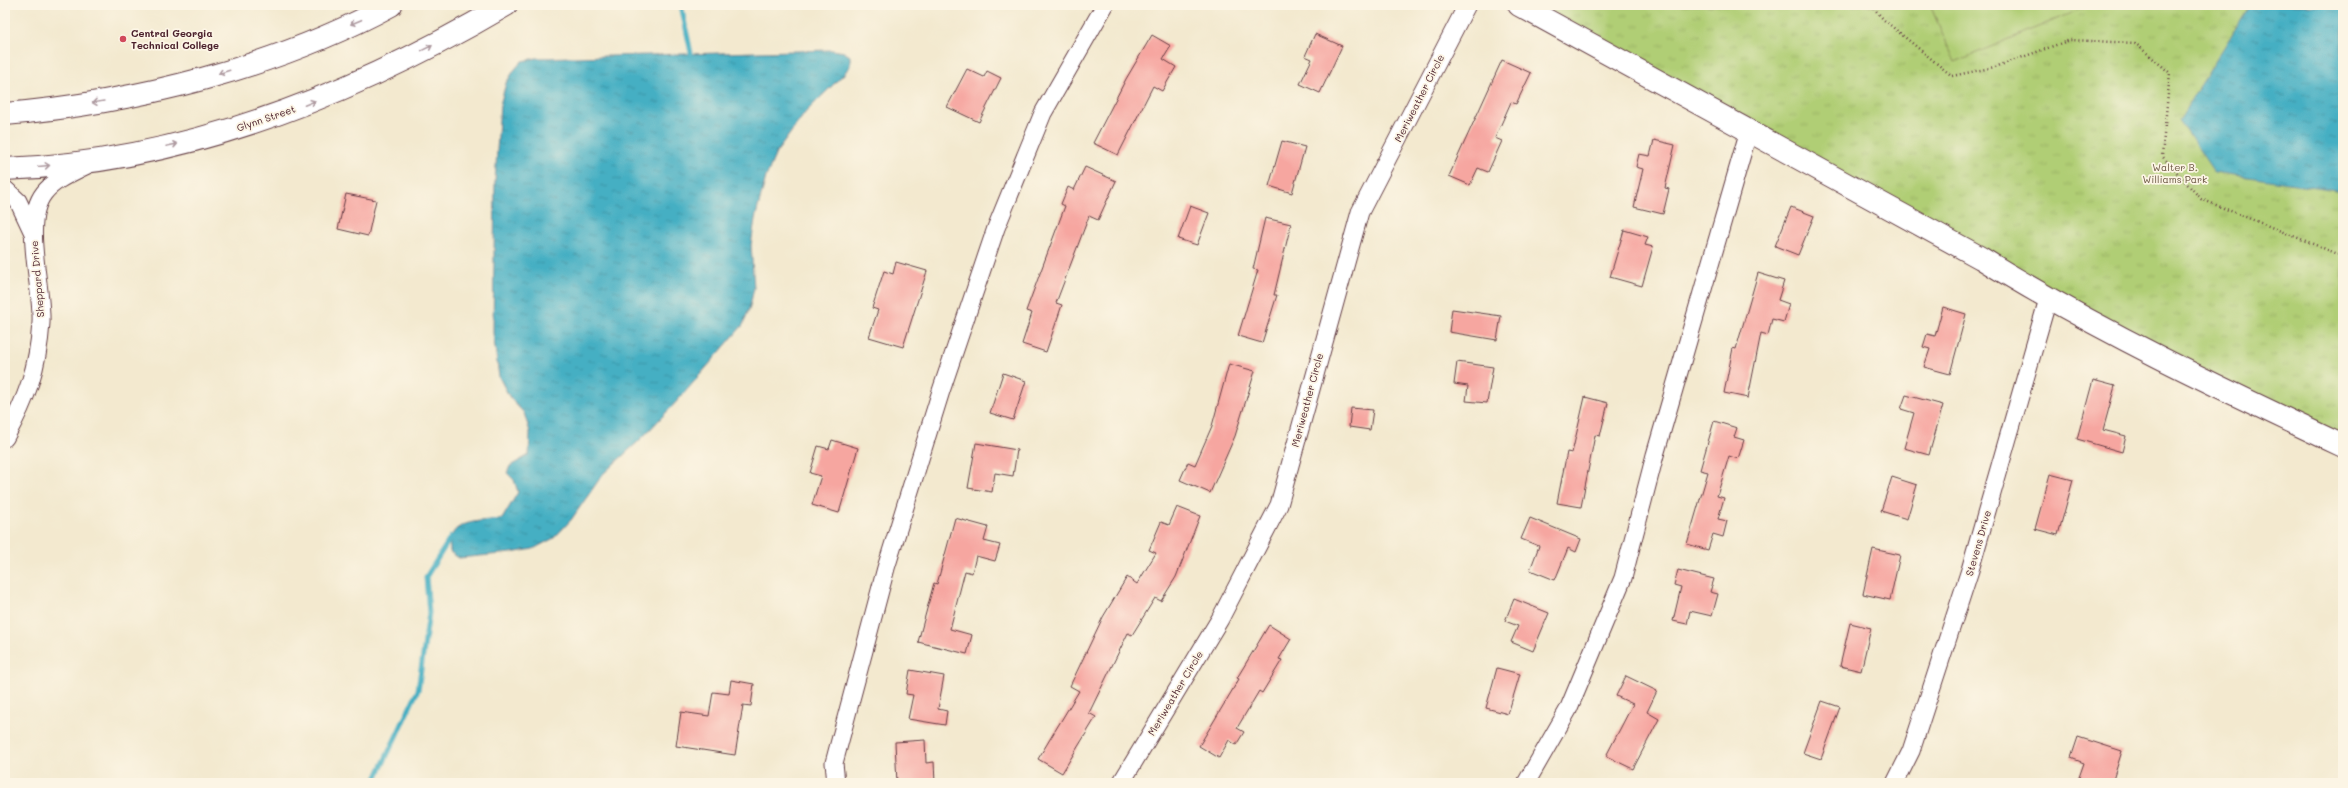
<svg xmlns="http://www.w3.org/2000/svg" width="2348" height="788" font-family="Mali,sans-serif">
	<style>
		.grass { fill: url(#grass-tufts); stroke: #7d7650 }
		.pitch { fill: #b0ce74; stroke: #7d7650 }
		.water { fill: url(#water-ripples); stroke: #486777 }
		.lines { fill: none; stroke-linecap: round; stroke-linejoin: round }
		.stream { stroke: #45afc3; stroke-width: 5 }
		.building { fill: #f6a6a0 }
		.minor-casing { stroke: #633d44; stroke-width: 19 }
		.secondary-casing { stroke: #633d44; stroke-width: 24 }
		.primary-casing { stroke: #633d44; stroke-width: 24 }
		.path { stroke: #633d44; stroke-width: 2.5; stroke-dasharray: 1 3; stroke-linecap: butt }
		.minor { stroke: #fff; stroke-width: 17 }
		.secondary { stroke: #fff; stroke-width: 22 }
		.primary { stroke: #fff; stroke-width: 22 }
		.oneway { stroke: #ae9aa0 }
		.poi-dot { fill: #d1495b; stroke: #fcf5e5; stroke-width: 1.5 }
		.labels { text-anchor: middle; stroke-width: 3.5; stroke-linejoin: round; paint-order: stroke }
		.poi-label { font-size: 10px; font-weight: bold; fill: #4a1f2b; stroke: #fcf5e5; text-anchor: start }
		.street-label { font-size: 10px; fill: #4a1f2b; stroke: #fcf5e5 }
		.park-label { font-size: 10px; fill: #695441; stroke: #fcf5e5 }
	</style>
	<defs>
		<pattern id="grass-tufts" width="24" height="20" patternUnits="userSpaceOnUse"><rect width="24" height="20" fill="#b0ce74"/><path d="M3 7l-1-3M5 7V3M7 7l1-3M15 17l-1-3M17 17v-4M19 17l1-3" fill="none" stroke="#99b065"/></pattern>
		<pattern id="water-ripples" width="26" height="14" patternUnits="userSpaceOnUse"><rect width="26" height="14" fill="#45afc3"/><path d="M2 4q2-2 4 0t4 0M15 11q2-2 4 0t4 0" fill="none" stroke="#3c8e9f"/></pattern>
	</defs>
	<rect width="100%" height="100%" fill="#fcf5e5"/>
	<filter id="ink" filterUnits="userSpaceOnUse"><feTurbulence type="fractalNoise" baseFrequency=".025" numOctaves="2"/><feDisplacementMap in="SourceGraphic" scale="8" xChannelSelector="R" yChannelSelector="G"/><feConvolveMatrix kernelMatrix="1 2 1 2 8 2 1 2 1" color-interpolation-filters="sRGB"/></filter>
	<filter id="wash" filterUnits="userSpaceOnUse"><feTurbulence type="fractalNoise" baseFrequency=".012" numOctaves="4" result="noise"/><feDisplacementMap in="SourceGraphic" scale="16" xChannelSelector="R" yChannelSelector="G"/><feGaussianBlur stdDeviation="0.9" result="paint"/><feColorMatrix in="noise" values="0 0 0 0 0 0 0 0 0 0 0 0 0 0 0 0 0 1.4 0 .05"/><feComposite in="paint" operator="in"/></filter>
	<g filter="url(#wash)">
		<rect width="100%" height="100%" fill="#f3e9cf"/>
		<!-- grass -->
		<path class="grass" d="M 1538,5 L 2343,5 L 2343,435 L 2157,355 Z"/>
		<!-- pitch -->
		<path class="pitch" d="M 1930,5 L 2090,5 L 1955,62 Z"/>
		<!-- water -->
		<g class="water">
			<path d="M 2250,5 L 2343,5 L 2343,191 L 2214,172 L 2179,120 Z"/>
			<path d="M 832,50 L 844,52 L 850,56 L 850,66 L 843,75 L 805,113 L 776,153 L 766,177 L 755,219 L 751,245 L 754,288 L 750,306 L 743,325 L 680,398 L 641,439 L 603,474 L 571,520 L 554,538 L 533,549 L 511,553 L 459,558 L 450,552 C 450,548 449,541 451,537 C 457,519 487,521 502,519 L 518,492 L 514,480 L 507,473 L 510,466 L 529,455 L 530,432 L 524,413 L 510,398 L 499,377 L 493,333 L 495,181 L 500,105 L 506,83 L 515,69 L 522,61 L 536,58 Z"/>
		</g>
		<g class="lines">
			<!-- stream -->
			<g class="stream">
				<path d="M 681,5 L 691,53"/>
				<path d="M 374,783 L 418,690 L 429,613 L 426,577 L 451,537"/>
			</g>
		</g>
		<g id="blocks">
			<!-- building -->
			<g class="building">
				<path d="M 1315,34 L 1342,46 L 1320,93 L 1300,84 L 1312,59 L 1305,56 Z"/>
				<path d="M 1152,35 L 1171,46 L 1163,59 L 1176,67 L 1162,91 L 1153,86 L 1118,155 L 1093,143 L 1126,79 Z"/>
				<path d="M 1502,60 L 1531,73 L 1516,104 L 1511,102 L 1495,138 L 1502,141 L 1488,172 L 1478,168 L 1470,185 L 1449,176 Z"/>
				<path d="M 967,69 L 984,77 L 987,71 L 1001,78 L 979,122 L 947,107 Z"/>
				<path d="M 1654,140 L 1675,145 L 1665,188 L 1669,189 L 1663,214 L 1634,207 L 1643,169 L 1636,167 L 1639,154 L 1650,156 Z"/>
				<path d="M 1282,141 L 1305,147 L 1292,193 L 1269,186 Z"/>
				<path d="M 1085,167 L 1116,181 L 1098,220 L 1089,216 L 1056,303 L 1062,305 L 1046,352 L 1022,344 L 1032,313 L 1026,311 L 1065,206 L 1061,204 L 1068,187 L 1074,190 Z"/>
				<path d="M 346,194 L 376,200 L 368,236 L 338,229 Z"/>
				<path d="M 1190,206 L 1209,213 L 1197,245 L 1178,239 Z"/>
				<path d="M 1791,207 L 1814,216 L 1798,255 L 1775,246 Z"/>
				<path d="M 1265,218 L 1291,224 L 1274,295 L 1277,295 L 1262,343 L 1238,336 L 1258,270 L 1253,269 Z"/>
				<path d="M 1624,230 L 1648,237 L 1645,245 L 1653,247 L 1642,286 L 1610,277 Z"/>
				<path d="M 896,262 L 927,271 L 903,347 L 869,337 L 878,310 L 872,308 L 884,271 L 893,274 Z"/>
				<path d="M 1758,273 L 1784,281 L 1778,300 L 1789,304 L 1784,322 L 1772,319 L 1768,335 L 1761,333 L 1748,398 L 1724,393 L 1733,348 L 1736,349 Z"/>
				<path d="M 1943,307 L 1966,314 L 1950,374 L 1924,367 L 1930,349 L 1923,347 L 1927,334 L 1935,336 Z"/>
				<path d="M 1452,309 L 1501,316 L 1497,340 L 1449,332 Z"/>
				<path d="M 1457,362 L 1493,367 L 1487,403 L 1466,401 L 1468,386 L 1454,384 Z"/>
				<path d="M 1229,364 L 1255,371 L 1235,436 L 1210,493 L 1180,480 L 1188,462 L 1195,465 L 1212,426 Z"/>
				<path d="M 1003,373 L 1026,381 L 1013,420 L 990,413 Z"/>
				<path d="M 2093,380 L 2115,386 L 2103,430 L 2126,436 L 2122,452 L 2077,439 Z"/>
				<path d="M 1906,395 L 1943,405 L 1929,455 L 1904,448 L 1914,413 L 1901,409 Z"/>
				<path d="M 1585,397 L 1608,403 L 1600,436 L 1595,435 L 1581,507 L 1557,503 L 1567,452 L 1572,453 Z"/>
				<path d="M 1351,408 L 1373,410 L 1370,430 L 1349,427 Z"/>
				<path d="M 1714,421 L 1737,428 L 1734,437 L 1744,440 L 1738,459 L 1729,456 L 1717,496 L 1724,498 L 1718,519 L 1727,521 L 1723,537 L 1713,534 L 1708,550 L 1687,544 L 1708,472 L 1700,470 Z"/>
				<path d="M 832,440 L 858,448 L 839,513 L 812,505 L 821,476 L 810,473 L 818,446 L 829,449 Z"/>
				<path d="M 976,443 L 1017,450 L 1013,476 L 995,473 L 992,492 L 968,488 Z"/>
				<path d="M 2050,474 L 2073,480 L 2058,535 L 2035,529 Z"/>
				<path d="M 1892,477 L 1917,485 L 1907,519 L 1881,511 Z"/>
				<path d="M 1177,507 L 1200,516 L 1176,577 L 1161,601 L 1155,598 L 1132,635 L 1128,633 L 1089,713 L 1096,717 L 1062,773 L 1038,759 L 1079,691 L 1070,686 L 1103,617 L 1127,577 L 1137,584 L 1156,553 L 1149,550 L 1161,522 L 1169,525 Z"/>
				<path d="M 955,518 L 988,527 L 984,541 L 1000,545 L 995,561 L 976,556 L 972,573 L 965,571 L 950,629 L 972,635 L 967,654 L 918,642 L 934,583 L 937,584 Z"/>
				<path d="M 1530,518 L 1581,539 L 1576,552 L 1568,548 L 1555,580 L 1530,570 L 1539,546 L 1521,539 Z"/>
				<path d="M 1873,549 L 1900,555 L 1890,600 L 1863,594 Z"/>
				<path d="M 1678,570 L 1714,579 L 1710,592 L 1718,594 L 1712,616 L 1690,611 L 1687,624 L 1673,621 L 1681,587 L 1674,585 Z"/>
				<path d="M 1514,599 L 1549,613 L 1533,651 L 1511,642 L 1518,626 L 1505,621 Z"/>
				<path d="M 1850,623 L 1871,628 L 1861,671 L 1840,666 Z"/>
				<path d="M 1269,625 L 1291,639 L 1279,659 L 1282,660 L 1262,693 L 1259,691 L 1237,728 L 1244,732 L 1236,745 L 1229,740 L 1219,758 L 1199,746 L 1239,679 L 1237,678 Z"/>
				<path d="M 1497,668 L 1520,674 L 1508,714 L 1486,708 Z"/>
				<path d="M 910,670 L 944,676 L 938,709 L 947,711 L 945,725 L 908,719 L 913,695 L 906,694 Z"/>
				<path d="M 1626,676 L 1657,691 L 1647,712 L 1659,719 L 1633,769 L 1606,756 L 1633,704 L 1616,696 Z"/>
				<path d="M 731,680 L 754,684 L 751,706 L 743,705 L 735,755 L 676,746 L 681,712 L 709,716 L 713,692 L 729,694 Z"/>
				<path d="M 1822,701 L 1840,707 L 1821,759 L 1803,753 Z"/>
				<path d="M 2078,737 L 2122,751 L 2112,783 L 2077,783 L 2084,763 L 2071,758 Z"/>
				<path d="M 925,740 L 926,763 L 934,762 L 935,783 L 897,783 L 895,742 Z"/>
			</g>
		</g>
	</g>
	<g filter="url(#ink)">
		<use href="#blocks" fill-opacity="0" stroke="#633d44" stroke-width="1"/>
		<g class="lines">
			<!-- minor casing -->
			<g class="minor-casing">
				<g id="minor">
					<path d="M 5,189 L 18,201 L 33,233"/>
					<path d="M 5,438 C 27,398 38,368 41,323 C 43,287 21,222 44,193 C 54,180 72,173 87,165"/>
					<path d="M 836,783 L 834,763 L 886,568 L 941,391 L 996,228 L 1043,113 L 1105,5"/>
					<path d="M 1121,783 L 1220,619 L 1279,505 L 1360,212 L 1467,5"/>
					<path d="M 1526,783 L 1568,710 L 1623,578 L 1655,455 L 1749,130"/>
					<path d="M 1895,783 L 1911,751 L 1970,570 L 2048,299"/>
				</g>
			</g>
			<!-- secondary casing -->
			<g class="secondary-casing">
				<path id="secondary" d="M 1519,5 L 1981,258 C 2097,330 2220,388 2343,446"/>
			</g>
			<!-- primary casing -->
			<g class="primary-casing">
				<g id="primary">
					<path d="M 5,114 C 134,103 277,67 391,5"/>
					<path d="M 5,169 C 184,163 353,95 506,5"/>
				</g>
			</g>
			<!-- path -->
			<path class="path" d="M 1871,5 L 1884,20 L 1952,76 L 1995,67 L 2070,40 L 2135,43 L 2170,73 L 2162,156 L 2201,199 L 2343,256"/>
			<!-- minor -->
			<use href="#minor" class="minor"/>
			<!-- secondary -->
			<use href="#secondary" class="secondary"/>
			<!-- primary -->
			<use href="#primary" class="primary"/>
		</g>
		<!-- one-way arrows -->
		<defs><path id="oneway-shaft" d="M-6 0H5M1.5-3L5.5 0L1.5 3" fill="none" stroke-width="1.6" stroke-linecap="round" stroke-linejoin="round"/></defs>
		<g class="oneway">
			<use href="#oneway-shaft" transform="translate(356 22) rotate(157)"/>
			<use href="#oneway-shaft" transform="translate(427 48) rotate(-26)"/>
			<use href="#oneway-shaft" transform="translate(224 72) rotate(163)"/>
			<use href="#oneway-shaft" transform="translate(98 102) rotate(171)"/>
			<use href="#oneway-shaft" transform="translate(310 103) rotate(-22)"/>
			<use href="#oneway-shaft" transform="translate(172 145) rotate(-12)"/>
			<use href="#oneway-shaft" transform="translate(44 166) rotate(-5)"/>
		</g>
	</g>
	<!-- markers -->
	<circle class="poi-dot" cx="123" cy="39" r="4"/>
	<g class="labels">
		<!-- poi labels -->
		<g class="poi-label">
			<text x="131" y="37">Central Georgia<tspan x="131" dy="12">Technical College</tspan></text>
		</g>
		<!-- street labels -->
		<g class="street-label">
			<text transform="translate(1419 98) rotate(-63)" y="4">Meriweather Circle</text>
			<text transform="translate(266 118) rotate(-19)" y="4">Glynn Street</text>
			<text transform="translate(37 279) rotate(-95)" y="4">Sheppard Drive</text>
			<text transform="translate(1307 400) rotate(-75)" y="4">Meriweather Circle</text>
			<text transform="translate(1978 543) rotate(-74)" y="4">Stevens Drive</text>
			<text transform="translate(1175 693) rotate(-59)" y="4">Meriweather Circle</text>
		</g>
		<!-- park labels -->
		<g class="park-label">
			<text x="2175" y="171">Walter B.<tspan x="2175" dy="12">Williams Park</tspan></text>
		</g>
	</g>
	<!-- margin -->
	<rect width="2348" height="788" fill="none" stroke="#fcf5e5" stroke-width="20"/>
</svg>
